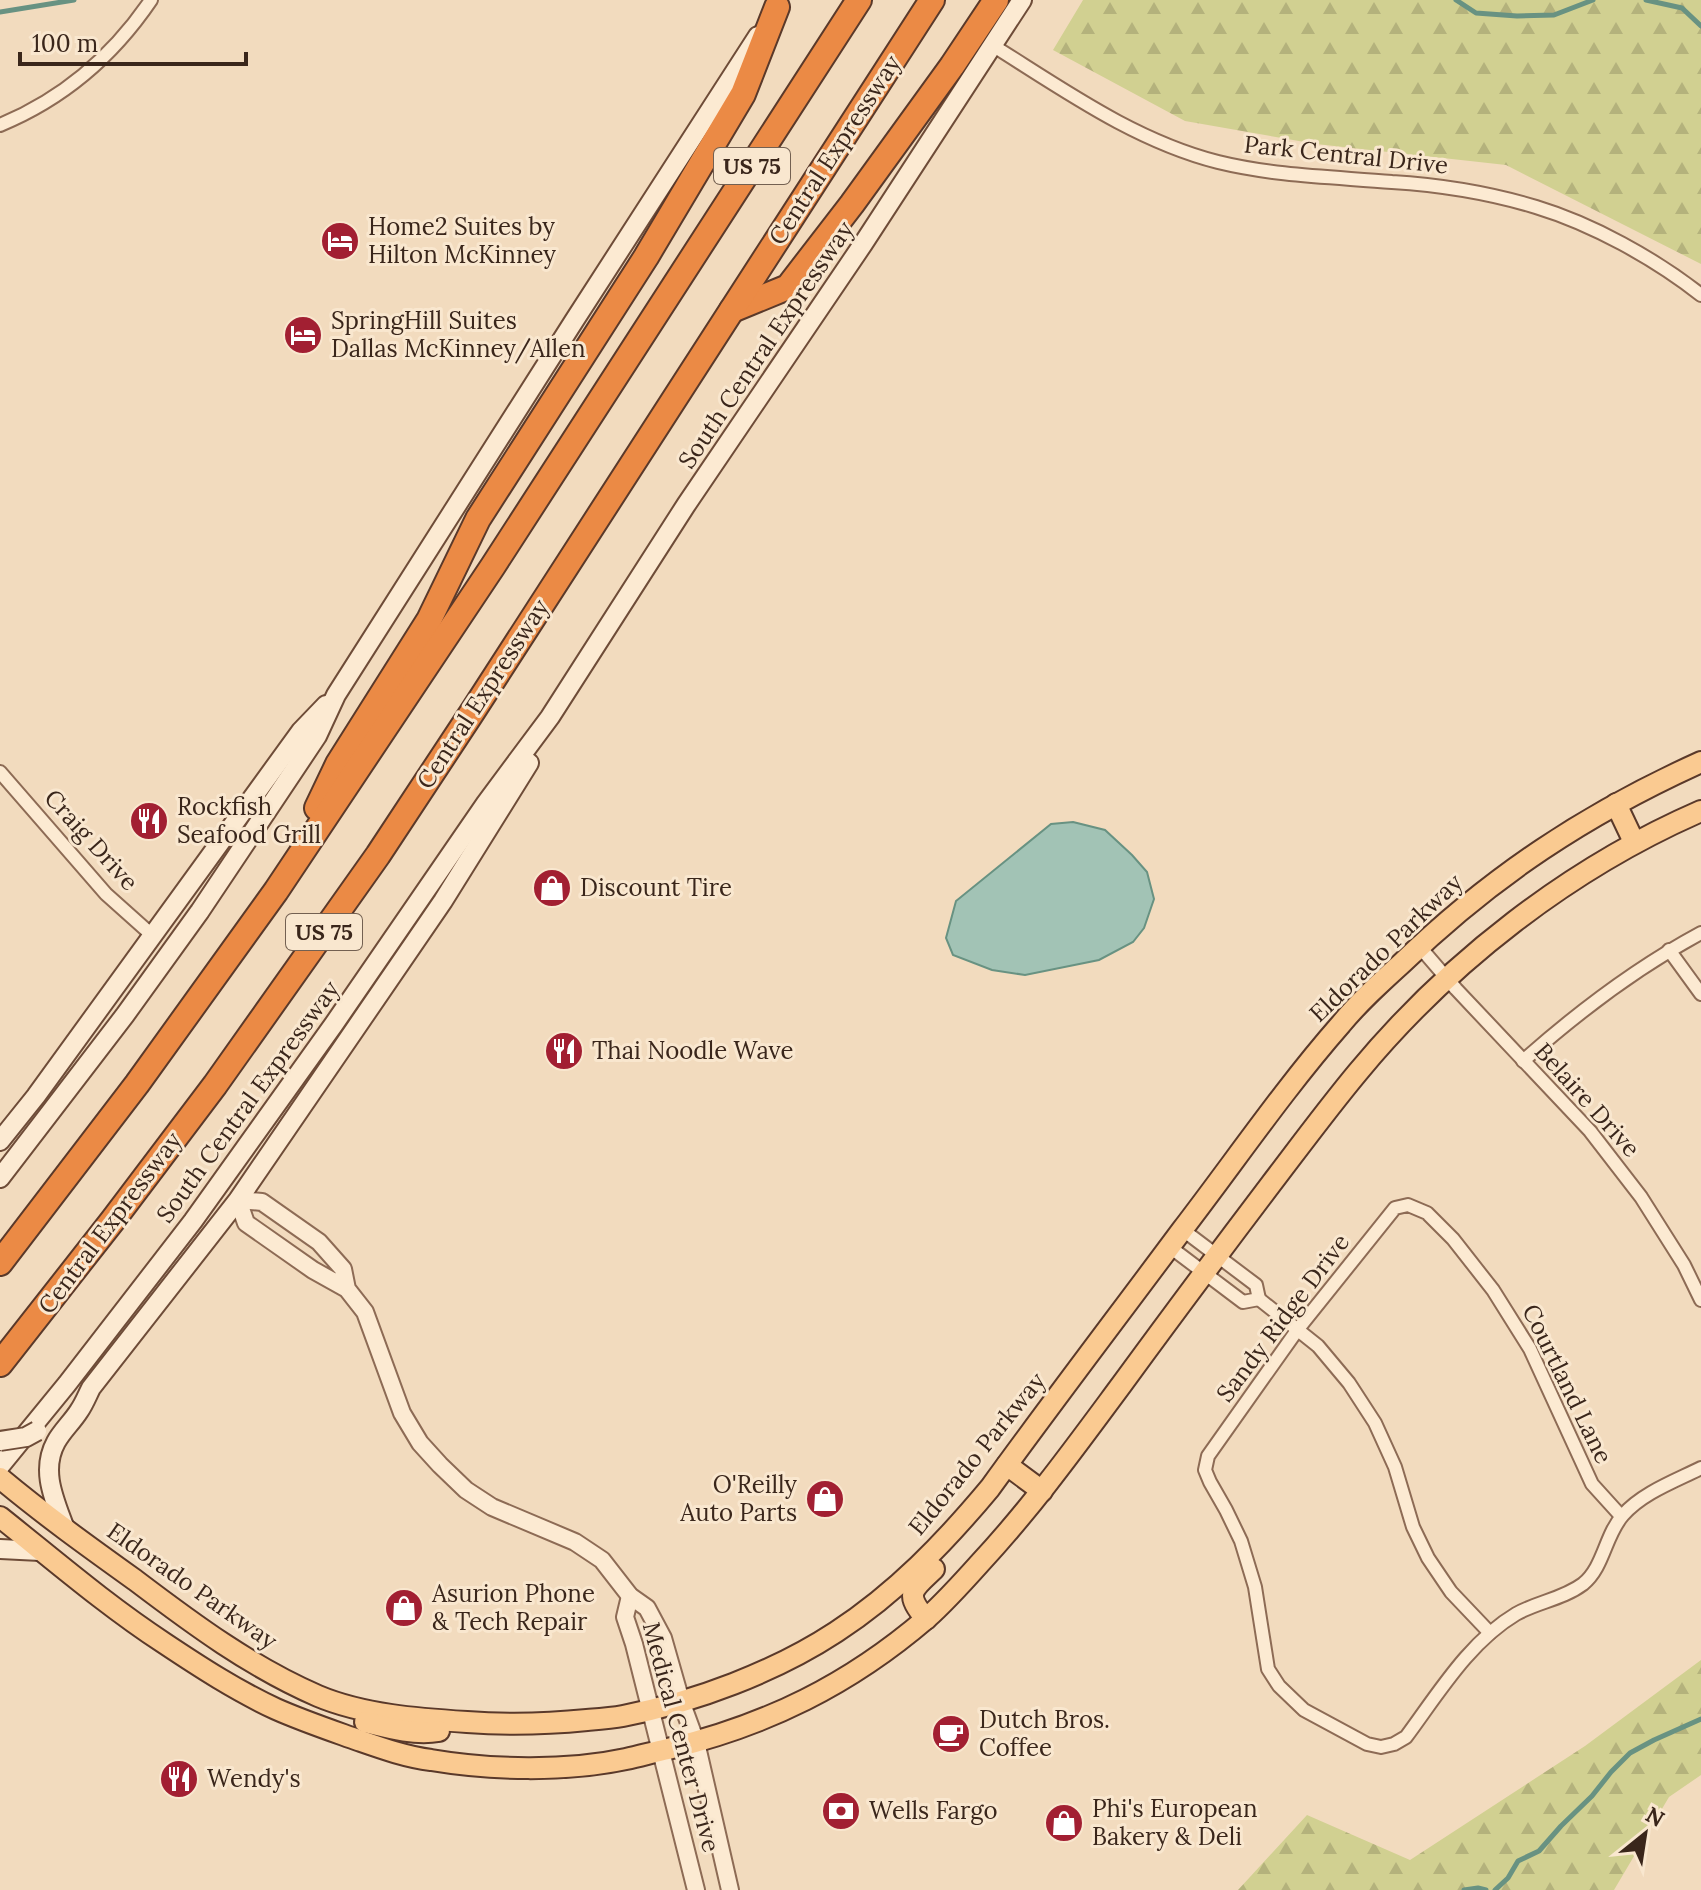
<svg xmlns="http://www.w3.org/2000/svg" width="1701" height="1890" font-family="Lora,serif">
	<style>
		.forest { fill: url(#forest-firs) }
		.water { fill: #a2c3b5; stroke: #689282; stroke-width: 2 }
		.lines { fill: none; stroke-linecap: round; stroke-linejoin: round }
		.stream { stroke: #689282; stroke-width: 5 }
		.minor-casing { stroke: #8d6b55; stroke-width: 16 }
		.tertiary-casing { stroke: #8d6b55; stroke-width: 20 }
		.secondary-casing { stroke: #6e4c38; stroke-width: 22 }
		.primary-casing { stroke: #5a392a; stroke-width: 24 }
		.motorway-casing { stroke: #5a392a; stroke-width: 28 }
		.minor { stroke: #fcead2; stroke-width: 12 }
		.tertiary { stroke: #fcead2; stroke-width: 16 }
		.secondary { stroke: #fcead2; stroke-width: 18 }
		.primary { stroke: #faca91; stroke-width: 20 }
		.motorway { stroke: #eb8a45; stroke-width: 24 }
		.secondary-bridge-casing { stroke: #6e4c38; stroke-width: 22; stroke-linecap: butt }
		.secondary-bridge { stroke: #fcead2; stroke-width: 18 }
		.labels { text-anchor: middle; stroke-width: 6; stroke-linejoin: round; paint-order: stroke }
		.shield { fill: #f9e7cf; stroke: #736051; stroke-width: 2 }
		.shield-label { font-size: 22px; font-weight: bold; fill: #3a261b }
		.street-label { font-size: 24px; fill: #3a261b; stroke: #f9e7cf }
		.poi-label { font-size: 24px; fill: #3a261b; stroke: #f9e7cf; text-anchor: start }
	</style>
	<defs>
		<pattern id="forest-firs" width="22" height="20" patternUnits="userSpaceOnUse" patternTransform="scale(2)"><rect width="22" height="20" fill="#d1d091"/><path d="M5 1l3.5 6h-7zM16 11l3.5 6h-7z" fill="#b4b27c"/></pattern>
	</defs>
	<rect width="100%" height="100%" fill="#f2dbbe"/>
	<!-- forest -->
	<g class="forest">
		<path d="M 1083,0 L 1701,0 L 1701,264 L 1506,165 L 1316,144 L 1185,121 L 1053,50 Z"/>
		<path d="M 1701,1660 L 1701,1775 L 1669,1797 L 1614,1890 L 1238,1890 L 1307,1815 L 1410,1860 L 1585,1746 Z"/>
	</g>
	<!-- water -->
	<path class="water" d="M 1073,822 L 1105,830 L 1132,855 L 1147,872 L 1154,899 L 1144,928 L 1133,942 L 1099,960 L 1025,975 L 992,970 L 953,955 L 946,938 L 956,901 L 1051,824 Z"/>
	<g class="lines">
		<!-- stream -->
		<g class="stream">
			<path d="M 1456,0 L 1476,13 L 1517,16 L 1554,15 L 1593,0"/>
			<path d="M 1646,0 L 1682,8 L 1701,26"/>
			<path d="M 0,12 L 74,0"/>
			<path d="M 1464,1890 L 1478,1888 L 1486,1890"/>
			<path d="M 1495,1890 L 1508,1878 L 1518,1861 L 1539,1851 L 1561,1826 L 1592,1796 L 1611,1772 L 1630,1753 L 1654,1740 L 1701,1719"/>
		</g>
		<!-- minor casing -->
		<g class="minor-casing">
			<g id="minor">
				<path d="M 992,45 C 1064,90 1135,141 1218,162 C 1275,176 1334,177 1392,182 C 1440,185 1490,193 1536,207 C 1592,224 1654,258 1701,295"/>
				<path d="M 0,125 C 63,99 113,56 151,0"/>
				<path d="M 0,772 L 106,894 L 153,936"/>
				<path d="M 1419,946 L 1456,989 L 1590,1131 L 1641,1197 L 1684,1265 L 1701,1300"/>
				<path d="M 1669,950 L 1701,994"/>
				<path d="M 1523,1061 C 1578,1012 1636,968 1701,933"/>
				<path d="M 1170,1247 L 1243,1302 L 1259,1299 L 1256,1285 L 1183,1230"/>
				<path d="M 1259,1299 L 1318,1346 L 1349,1383 L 1375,1423 L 1395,1467 L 1413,1527 L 1428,1558 L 1451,1592 L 1490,1633"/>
				<path d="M 1621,1516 L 1592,1484 L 1530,1349 L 1493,1290 L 1453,1239 L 1427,1213 L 1408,1205 L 1395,1208 L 1298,1329 L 1208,1456 L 1205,1470 L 1210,1482 L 1226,1510 L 1241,1541 L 1255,1587 L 1268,1669 L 1279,1686 L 1304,1710 L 1367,1744 L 1381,1747 L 1394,1744 L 1406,1737 C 1438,1694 1469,1642 1516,1614 C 1537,1602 1563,1599 1583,1584 C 1604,1567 1605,1535 1623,1515 C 1642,1493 1675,1481 1701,1468"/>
			</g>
		</g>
		<!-- tertiary casing -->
		<g class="tertiary-casing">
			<g id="tertiary">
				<path d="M 347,1289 L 343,1269 L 319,1242 L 262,1202 L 238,1200 L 246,1223 L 313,1270 L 347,1289 L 365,1312 L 402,1413 L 420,1443 L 440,1465 L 466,1490 L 492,1507 L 575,1542 L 602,1560 L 630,1596 L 647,1608 L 663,1638 L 681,1701 L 696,1742 L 730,1890"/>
				<path d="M 630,1596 L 625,1617 L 634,1644 L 696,1890"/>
			</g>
		</g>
		<!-- secondary casing -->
		<g class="secondary-casing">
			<g id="secondary">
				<path d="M 0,1141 L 36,1096 L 301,731 L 326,705"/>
				<path d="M 0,1178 L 125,1015 L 200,911 L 317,736 L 336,695 L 574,321 L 758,36"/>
				<path d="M 0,1466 L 67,1384 L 193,1221 L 334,1024 L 486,803 L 550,717 L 686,505 L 863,244 L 1022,0"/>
				<path d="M 65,1529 C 55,1501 40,1471 56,1442 C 62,1431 72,1422 79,1411 C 84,1404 87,1396 91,1388 L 238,1200 L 443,901 L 529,763"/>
				<path d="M 0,1549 L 40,1551"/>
			</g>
		</g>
		<!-- primary casing -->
		<g class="primary-casing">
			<g id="primary">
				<path d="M 1616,804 L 1634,842"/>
				<path d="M 1007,1465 L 1042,1491"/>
				<path d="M 0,1478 C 43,1514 89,1547 135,1580 C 193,1624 251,1667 318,1696 C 363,1715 419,1719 467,1722 C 507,1725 547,1724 587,1720 C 599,1719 612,1718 623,1716 C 695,1702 775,1672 836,1632 C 896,1593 945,1542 990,1488 C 1053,1401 1118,1316 1182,1230 C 1235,1161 1284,1089 1341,1024 C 1359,1002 1380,983 1401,964 C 1492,876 1586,814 1701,762"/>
				<path d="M 0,1517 C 54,1560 106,1605 164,1643 C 200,1667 237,1691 276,1709 C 303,1721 330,1730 358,1740 C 381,1748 406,1757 431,1760 C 490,1770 566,1772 626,1759 C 640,1756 654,1752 668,1749 C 767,1725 849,1685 927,1618 C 946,1601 963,1582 980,1563 C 1032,1507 1076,1446 1122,1384 C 1171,1317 1221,1250 1271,1184 C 1300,1146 1328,1108 1358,1072 C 1449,962 1570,868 1701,811"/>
				<path d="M 926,1619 C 904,1593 912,1590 934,1569"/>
				<path d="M 365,1722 C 389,1728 414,1735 439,1731"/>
			</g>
		</g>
		<!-- motorway casing -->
		<g class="motorway-casing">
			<g id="motorway">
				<path d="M 732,310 L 788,287 L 852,204 L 952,66 L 996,0"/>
				<path d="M 317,808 L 338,764 L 429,620 L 478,519 L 646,257 L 743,94 L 777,7"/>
				<path d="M 0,1263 L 137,1084 L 276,891 L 493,566 L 859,0"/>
				<path d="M 0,1364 L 113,1220 L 215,1085 L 378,855 L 471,714 L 932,0"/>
			</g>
		</g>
		<!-- minor -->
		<use href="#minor" class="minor"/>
		<!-- tertiary -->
		<use href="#tertiary" class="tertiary"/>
		<!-- secondary -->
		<use href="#secondary" class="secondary"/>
		<!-- primary -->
		<use href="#primary" class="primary"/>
		<!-- motorway -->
		<use href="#motorway" class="motorway"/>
		<!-- secondary-bridge casing -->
		<g class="secondary-bridge-casing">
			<path id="secondary-bridge" d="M 0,1441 L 26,1437 L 37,1431"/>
		</g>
		<!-- secondary-bridge -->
		<use href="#secondary-bridge" class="secondary-bridge"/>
	</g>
	<!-- icons -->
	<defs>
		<g id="hotel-disc" transform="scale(2)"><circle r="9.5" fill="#a21f32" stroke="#f9e7cf"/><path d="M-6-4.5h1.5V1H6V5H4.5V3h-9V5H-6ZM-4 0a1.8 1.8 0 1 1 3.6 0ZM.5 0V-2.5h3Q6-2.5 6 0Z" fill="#fff"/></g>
		<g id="restaurant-disc" transform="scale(2)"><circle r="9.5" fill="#a21f32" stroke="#f9e7cf"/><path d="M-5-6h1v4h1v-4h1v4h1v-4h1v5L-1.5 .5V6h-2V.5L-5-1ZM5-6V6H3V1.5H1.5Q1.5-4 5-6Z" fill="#fff"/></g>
		<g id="shop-disc" transform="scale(2)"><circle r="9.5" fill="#a21f32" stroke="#f9e7cf"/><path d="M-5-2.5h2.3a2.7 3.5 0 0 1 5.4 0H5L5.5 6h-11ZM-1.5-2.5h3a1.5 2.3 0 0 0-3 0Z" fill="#fff"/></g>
		<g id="cafe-disc" transform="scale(2)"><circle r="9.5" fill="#a21f32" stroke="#f9e7cf"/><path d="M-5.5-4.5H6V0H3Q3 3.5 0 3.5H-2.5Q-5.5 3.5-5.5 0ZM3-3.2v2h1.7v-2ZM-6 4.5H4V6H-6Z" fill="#fff"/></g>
		<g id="bank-disc" transform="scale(2)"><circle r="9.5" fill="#a21f32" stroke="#f9e7cf"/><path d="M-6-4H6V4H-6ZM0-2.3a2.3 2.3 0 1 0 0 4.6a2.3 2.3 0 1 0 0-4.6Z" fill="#fff"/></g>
	</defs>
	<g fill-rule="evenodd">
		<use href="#hotel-disc" x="340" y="241"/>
		<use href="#hotel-disc" x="303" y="335"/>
		<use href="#restaurant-disc" x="149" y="821"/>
		<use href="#shop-disc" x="552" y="888"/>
		<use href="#restaurant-disc" x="564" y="1051"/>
		<use href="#shop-disc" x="825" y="1499"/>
		<use href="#shop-disc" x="404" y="1608"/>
		<use href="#cafe-disc" x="951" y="1734"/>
		<use href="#restaurant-disc" x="179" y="1779"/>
		<use href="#bank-disc" x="841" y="1811"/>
		<use href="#shop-disc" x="1064" y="1823"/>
	</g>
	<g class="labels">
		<!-- shield labels -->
		<g class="shield">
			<rect x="714" y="148" width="76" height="36" rx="6"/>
			<rect x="286" y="914" width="76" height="36" rx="6"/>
		</g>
		<g class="shield-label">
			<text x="752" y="174">US 75</text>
			<text x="324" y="940">US 75</text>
		</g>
		<!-- street labels -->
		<g class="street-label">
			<text transform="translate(835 150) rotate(-57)" y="8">Central Expressway</text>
			<text transform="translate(1346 155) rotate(6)" y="8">Park Central Drive</text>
			<text transform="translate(766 345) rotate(-56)" y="8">South Central Expressway</text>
			<text transform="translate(483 694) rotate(-57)" y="8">Central Expressway</text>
			<text transform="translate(91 840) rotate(48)" y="8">Craig Drive</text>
			<text transform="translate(1386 948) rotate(-44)" y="8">Eldorado Parkway</text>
			<text transform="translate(1587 1100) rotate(48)" y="8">Belaire Drive</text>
			<text transform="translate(248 1102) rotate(-54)" y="8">South Central Expressway</text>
			<text transform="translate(110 1223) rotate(-53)" y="8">Central Expressway</text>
			<text transform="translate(1283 1318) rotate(-53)" y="8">Sandy Ridge Drive</text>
			<text transform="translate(1567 1384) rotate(64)" y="8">Courtland Lane</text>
			<text transform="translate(977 1454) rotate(-51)" y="8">Eldorado Parkway</text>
			<text transform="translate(192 1586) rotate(35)" y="8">Eldorado Parkway</text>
			<text transform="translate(681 1737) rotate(75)" y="8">Medical Center Drive</text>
		</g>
		<!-- poi labels -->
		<g class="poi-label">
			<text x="368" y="235">Home2 Suites by<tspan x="368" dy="28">Hilton McKinney</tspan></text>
			<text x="331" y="329">SpringHill Suites<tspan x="331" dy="28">Dallas McKinney/Allen</tspan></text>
			<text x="177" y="815">Rockfish<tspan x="177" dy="28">Seafood Grill</tspan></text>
			<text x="580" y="896">Discount Tire</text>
			<text x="592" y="1059">Thai Noodle Wave</text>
			<text x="797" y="1493" text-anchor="end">O'Reilly<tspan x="797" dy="28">Auto Parts</tspan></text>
			<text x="432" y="1602">Asurion Phone<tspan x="432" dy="28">&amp; Tech Repair</tspan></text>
			<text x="979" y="1728">Dutch Bros.<tspan x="979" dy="28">Coffee</tspan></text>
			<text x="207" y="1787">Wendy's</text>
			<text x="1092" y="1817">Phi's European<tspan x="1092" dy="28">Bakery &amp; Deli</tspan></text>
			<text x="869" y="1819">Wells Fargo</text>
		</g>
	</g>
	<!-- north arrow -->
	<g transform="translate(1645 1834) rotate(30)" stroke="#f9e7cf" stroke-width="6" paint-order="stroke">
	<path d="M0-6L14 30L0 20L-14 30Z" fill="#3a261b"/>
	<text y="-12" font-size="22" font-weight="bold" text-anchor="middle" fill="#3a261b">N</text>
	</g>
	<!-- scale -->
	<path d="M20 52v12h226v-12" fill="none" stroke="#3a261b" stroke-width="4"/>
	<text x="32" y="52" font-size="24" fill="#3a261b" stroke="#f9e7cf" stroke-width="6" paint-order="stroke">100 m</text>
</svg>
